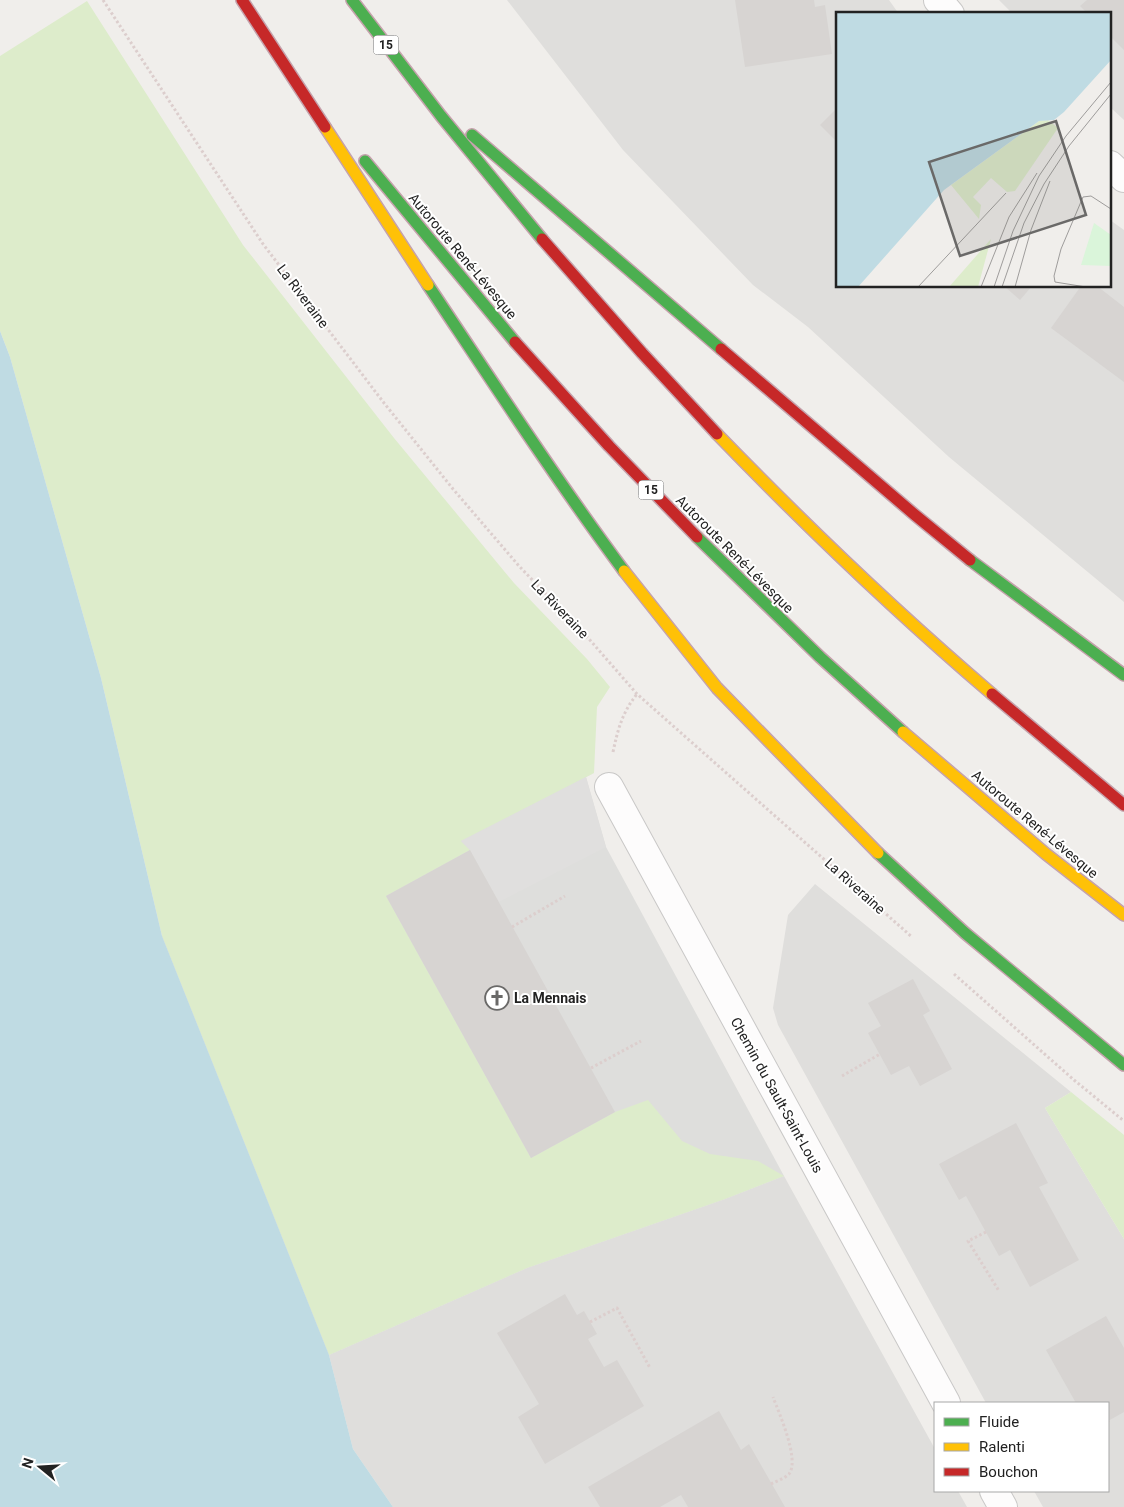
<svg xmlns="http://www.w3.org/2000/svg" width="1124" height="1507" font-family="Roboto,sans-serif">
	<style>
		.residential { fill: #dfdedc }
		.religious { fill: #dededc }
		.grass { fill: #ddeccb }
		.parking { fill: #e0dfde }
		.water { fill: #bfdbe3 }
		.building { fill: #d7d4d2 }
		.lines { fill: none; stroke-linecap: round; stroke-linejoin: round }
		.street-casing { stroke: #c9c8c7; stroke-width: 30 }
		.fast-casing { stroke: #c5a2ac; stroke-width: 14 }
		.slow-casing { stroke: #c5a2ac; stroke-width: 14 }
		.jam-casing { stroke: #c5a2ac; stroke-width: 14 }
		.path { stroke: #dccecd; stroke-width: 3; stroke-dasharray: 2.5 2.5; stroke-linecap: butt }
		.street { stroke: #fdfcfc; stroke-width: 28 }
		.fast { stroke: #4caf50; stroke-width: 11 }
		.slow { stroke: #ffc107; stroke-width: 11 }
		.jam { stroke: #c62828; stroke-width: 11 }
		.labels { text-anchor: middle; stroke-width: 4; stroke-linejoin: round; paint-order: stroke }
		.shield { fill: #fff; stroke: #646464; stroke-width: 1 }
		.shield-label { font-size: 12px; font-weight: bold; fill: #222 }
		.street-label { font-size: 14px; fill: #222; stroke: #fff }
		.poi-label { font-size: 14px; font-weight: bold; fill: #222; stroke: #fff; text-anchor: start }
		.inset-road { fill: none; stroke: #9e9c9b; stroke-width: 1 }
		.view { fill: #6a6968; fill-opacity: 0.15; stroke: #6a6968; stroke-width: 2.5 }
		.inset-edge { fill: none; stroke: #222; stroke-width: 2.5 }
	</style>
	<rect width="100%" height="100%" fill="#f0eeeb"/>
	<!-- residential -->
	<g class="residential">
		<path d="M 507,0 L 889,0 L 899,14 L 838,14 L 838,286 L 1110,286 L 1110,220 L 1124,230 L 1124,602 L 949,457 L 808,327 L 753,285 L 623,150 Z"/>
		<path d="M 999,0 L 1124,0 L 1124,120 L 1110,107 L 1110,14 L 1013,14 Z"/>
		<path d="M 815,884 L 1071,1092 L 1045,1108 L 1124,1239 L 1124,1507 L 1043,1507 L 1034,1491 L 1108,1491 L 1108,1403 L 986,1403 L 778,1025 L 773,1008 L 788,915 Z"/>
		<path d="M 784,1176 L 935,1449 L 935,1491 L 958,1491 L 967,1507 L 393,1507 L 353,1449 L 329,1355 L 527,1268 L 725,1199 Z"/>
	</g>
	<!-- religious -->
	<path class="religious" d="M 594,773 L 586,777 L 606,847 L 784,1176 L 725,1199 L 527,1268 L 329,1355 L 162,936 Z"/>
	<!-- grass -->
	<g class="grass">
		<path d="M 87,1 L 243,245 L 394,438 L 514,583 L 587,659 L 610,687 L 597,707 L 594,773 L 461,841 L 470,850 L 386,896 L 531,1158 L 615,1112 L 648,1100 L 682,1141 L 710,1154 L 758,1161 L 784,1176 L 725,1199 L 527,1268 L 329,1355 L 162,936 L 101,678 L 10,357 L 0,331 L 0,56 Z"/>
		<path d="M 1071,1092 L 1124,1135 L 1124,1239 L 1045,1108 Z"/>
	</g>
	<!-- parking -->
	<path class="parking" d="M 586,777 L 606,847 L 499,902 L 470,850 L 461,841 Z"/>
	<!-- water -->
	<path class="water" d="M 0,331 L 10,357 L 101,678 L 162,936 L 329,1355 L 353,1449 L 393,1507 L 0,1507 Z"/>
	<!-- building -->
	<g class="building">
		<path d="M 735,0 L 814,0 L 815,7 L 825,5 L 832,54 L 745,67 Z"/>
		<path d="M 1087,0 L 1124,0 L 1124,50 L 1110,36 L 1110,14 L 1088,14 L 1080,6 Z"/>
		<path d="M 838,107 L 838,143 L 820,125 Z"/>
		<path d="M 1004,286 L 1032,286 L 1020,300 Z"/>
		<path d="M 1081,286 L 1097,286 L 1124,307 L 1124,382 L 1051,328 Z"/>
		<path d="M 470,850 L 615,1112 L 531,1158 L 386,896 Z"/>
		<path d="M 913,979 L 930,1011 L 923,1015 L 952,1069 L 920,1086 L 909,1066 L 891,1075 L 868,1033 L 881,1026 L 868,1003 Z"/>
		<path d="M 1016,1123 L 1048,1183 L 1039,1187 L 1079,1260 L 1030,1287 L 1010,1250 L 999,1256 L 966,1196 L 959,1200 L 939,1164 Z"/>
		<path d="M 565,1294 L 577,1315 L 584,1311 L 597,1334 L 588,1339 L 604,1367 L 617,1360 L 644,1406 L 545,1464 L 518,1417 L 539,1404 L 497,1333 Z"/>
		<path d="M 1106,1316 L 1124,1348 L 1124,1412 L 1108,1421 L 1108,1403 L 1076,1403 L 1046,1350 Z"/>
		<path d="M 719,1411 L 741,1450 L 749,1444 L 785,1507 L 688,1507 L 681,1495 L 660,1507 L 600,1507 L 588,1487 Z"/>
	</g>
	<g class="lines">
		<!-- street casing -->
		<g class="street-casing">
			<g id="street">
				<path d="M 938,0 L 950,14"/>
				<path d="M 1110,165 L 1124,178"/>
				<path d="M 609,787 L 946,1403"/>
				<path d="M 994,1491 L 1003,1507"/>
			</g>
		</g>
		<!-- fast casing -->
		<g class="fast-casing">
			<g id="fast">
				<path d="M 352,0 L 441,116 L 542,239"/>
				<path d="M 472,135 L 721,349"/>
				<path d="M 365,161 L 515,342"/>
				<path d="M 428,285 C 492,381 555,478 624,571"/>
				<path d="M 697,537 L 820,657 L 903,732"/>
				<path d="M 970,560 L 1124,675"/>
				<path d="M 878,853 L 965,933 L 1124,1065"/>
			</g>
		</g>
		<!-- slow casing -->
		<g class="slow-casing">
			<g id="slow">
				<path d="M 325,127 L 428,285"/>
				<path d="M 717,434 C 805,525 896,612 992,694"/>
				<path d="M 624,571 L 717,688 L 878,853"/>
				<path d="M 903,732 L 1046,854 L 1124,915"/>
			</g>
		</g>
		<!-- jam casing -->
		<g class="jam-casing">
			<g id="jam">
				<path d="M 242,0 L 325,127"/>
				<path d="M 542,239 L 642,353 L 717,434"/>
				<path d="M 515,342 L 609,446 L 697,537"/>
				<path d="M 721,349 L 915,515 L 970,560"/>
				<path d="M 992,694 L 1124,805"/>
			</g>
		</g>
		<!-- path -->
		<g class="path">
			<path d="M 103,0 L 263,244 L 384,403 L 453,489 L 519,566 L 589,639 L 637,694 L 912,937"/>
			<path d="M 613,752 C 618,729 622,713 637,694"/>
			<path d="M 512,927 L 565,896"/>
			<path d="M 954,974 L 1074,1080 L 1124,1121"/>
			<path d="M 591,1068 L 641,1041"/>
			<path d="M 842,1076 L 880,1054"/>
			<path d="M 986,1232 L 968,1241 L 999,1291"/>
			<path d="M 590,1322 L 617,1308 L 650,1368"/>
			<path d="M 1108,1422 L 1108,1421"/>
			<path d="M 771,1484 C 777,1481 785,1478 789,1474 C 800,1460 779,1413 773,1397"/>
		</g>
		<!-- street -->
		<use href="#street" class="street"/>
		<!-- fast -->
		<use href="#fast" class="fast"/>
		<!-- slow -->
		<use href="#slow" class="slow"/>
		<!-- jam -->
		<use href="#jam" class="jam"/>
	</g>
	<!-- icons -->
	<defs>
		<g id="church-ring" transform="scale(1.25)"><circle r="9.5" fill="#fff" stroke="#6a6968" stroke-width="1.5"/><path d="M-1.2-6h2.4v3.5h3.3v2.4h-3.3V6h-2.4V-.1h-3.3v-2.4h3.3Z" fill="#6a6968"/></g>
	</defs>
	<g fill-rule="evenodd">
		<use href="#church-ring" x="497" y="998"/>
	</g>
	<g class="labels">
		<!-- shield labels -->
		<g class="shield">
			<rect x="373.5" y="35.5" width="25" height="19" rx="4"/>
			<rect x="638.5" y="480.5" width="25" height="19" rx="4"/>
		</g>
		<g class="shield-label">
			<text x="386" y="49">15</text>
			<text x="651" y="494">15</text>
		</g>
		<!-- street labels -->
		<g class="street-label">
			<text transform="translate(463 256) rotate(50)" y="5">Autoroute René-Lévesque</text>
			<text transform="translate(303 296) rotate(53)" y="5">La Riveraine</text>
			<text transform="translate(735 554) rotate(45)" y="5">Autoroute René-Lévesque</text>
			<text transform="translate(560 609) rotate(46)" y="5">La Riveraine</text>
			<text transform="translate(1035 824) rotate(40)" y="5">Autoroute René-Lévesque</text>
			<text transform="translate(855 886) rotate(42)" y="5">La Riveraine</text>
			<text transform="translate(777 1095) rotate(61)" y="5">Chemin du Sault-Saint-Louis</text>
		</g>
		<!-- poi labels -->
		<g class="poi-label">
			<text x="514" y="1003">La Mennais</text>
		</g>
	</g>
	<!-- overview -->
	<g transform="translate(836 12)">
		<rect width="275" height="275" fill="#f0eeeb"/>
		<path d="M 212,108 L 222,116 L 179,179 L 171,180 L 155,166 L 137,185 L 145,193 L 143,207 L 115,173 L 203,109 ZM 155,227 L 142,275 L 113,275 Z" fill="#ddeccb"/>
		<path d="M 258,211 L 275,223 L 275,254 L 245,253 Z" fill="#daf5da"/>
		<path d="M 0,0 L 275,0 L 275,48 L 228,100 L 218,108 L 203,109 L 108,178 L 22,275 L 0,275 Z" fill="#bfdbe3"/>
		<path class="inset-road" d="M 82,275 L 170,181M 145,275 L 173,205 L 201,161M 158,275 L 177,219 L 203,164 L 230,124 L 275,70M 166,275 L 188,211 L 208,172 L 233,134 L 275,82M 179,275 L 195,218 L 214,169M 250,275 L 219,270 L 218,264 L 225,237 L 247,185 L 255,184 L 275,197"/>
		<path class="view" d="M 220,109 L 250,203 L 124,244 L 93,150 Z"/>
		<rect width="275" height="275" class="inset-edge"/>
	</g>
	<!-- legend -->
	<rect x="934" y="1402" width="175" height="90" fill="#ffffff" stroke="#a7a7a7"/>
	<rect x="944" y="1418" width="25" height="8" fill="#4caf50" stroke="#a7a7a7"/>
	<text x="979" y="1427" font-size="15" fill="#222222">Fluide</text>
	<rect x="944" y="1443" width="25" height="8" fill="#ffc107" stroke="#a7a7a7"/>
	<text x="979" y="1452" font-size="15" fill="#222222">Ralenti</text>
	<rect x="944" y="1468" width="25" height="8" fill="#c62828" stroke="#a7a7a7"/>
	<text x="979" y="1477" font-size="15" fill="#222222">Bouchon</text>
	<!-- north arrow -->
	<g transform="translate(40 1467) rotate(288)" stroke="#ffffff" stroke-width="4" paint-order="stroke">
	<path d="M0-4L9 19L0 12L-9 19Z" fill="#222222"/>
	<text y="-8" font-size="14" font-weight="bold" text-anchor="middle" fill="#222222">N</text>
	</g>
</svg>
